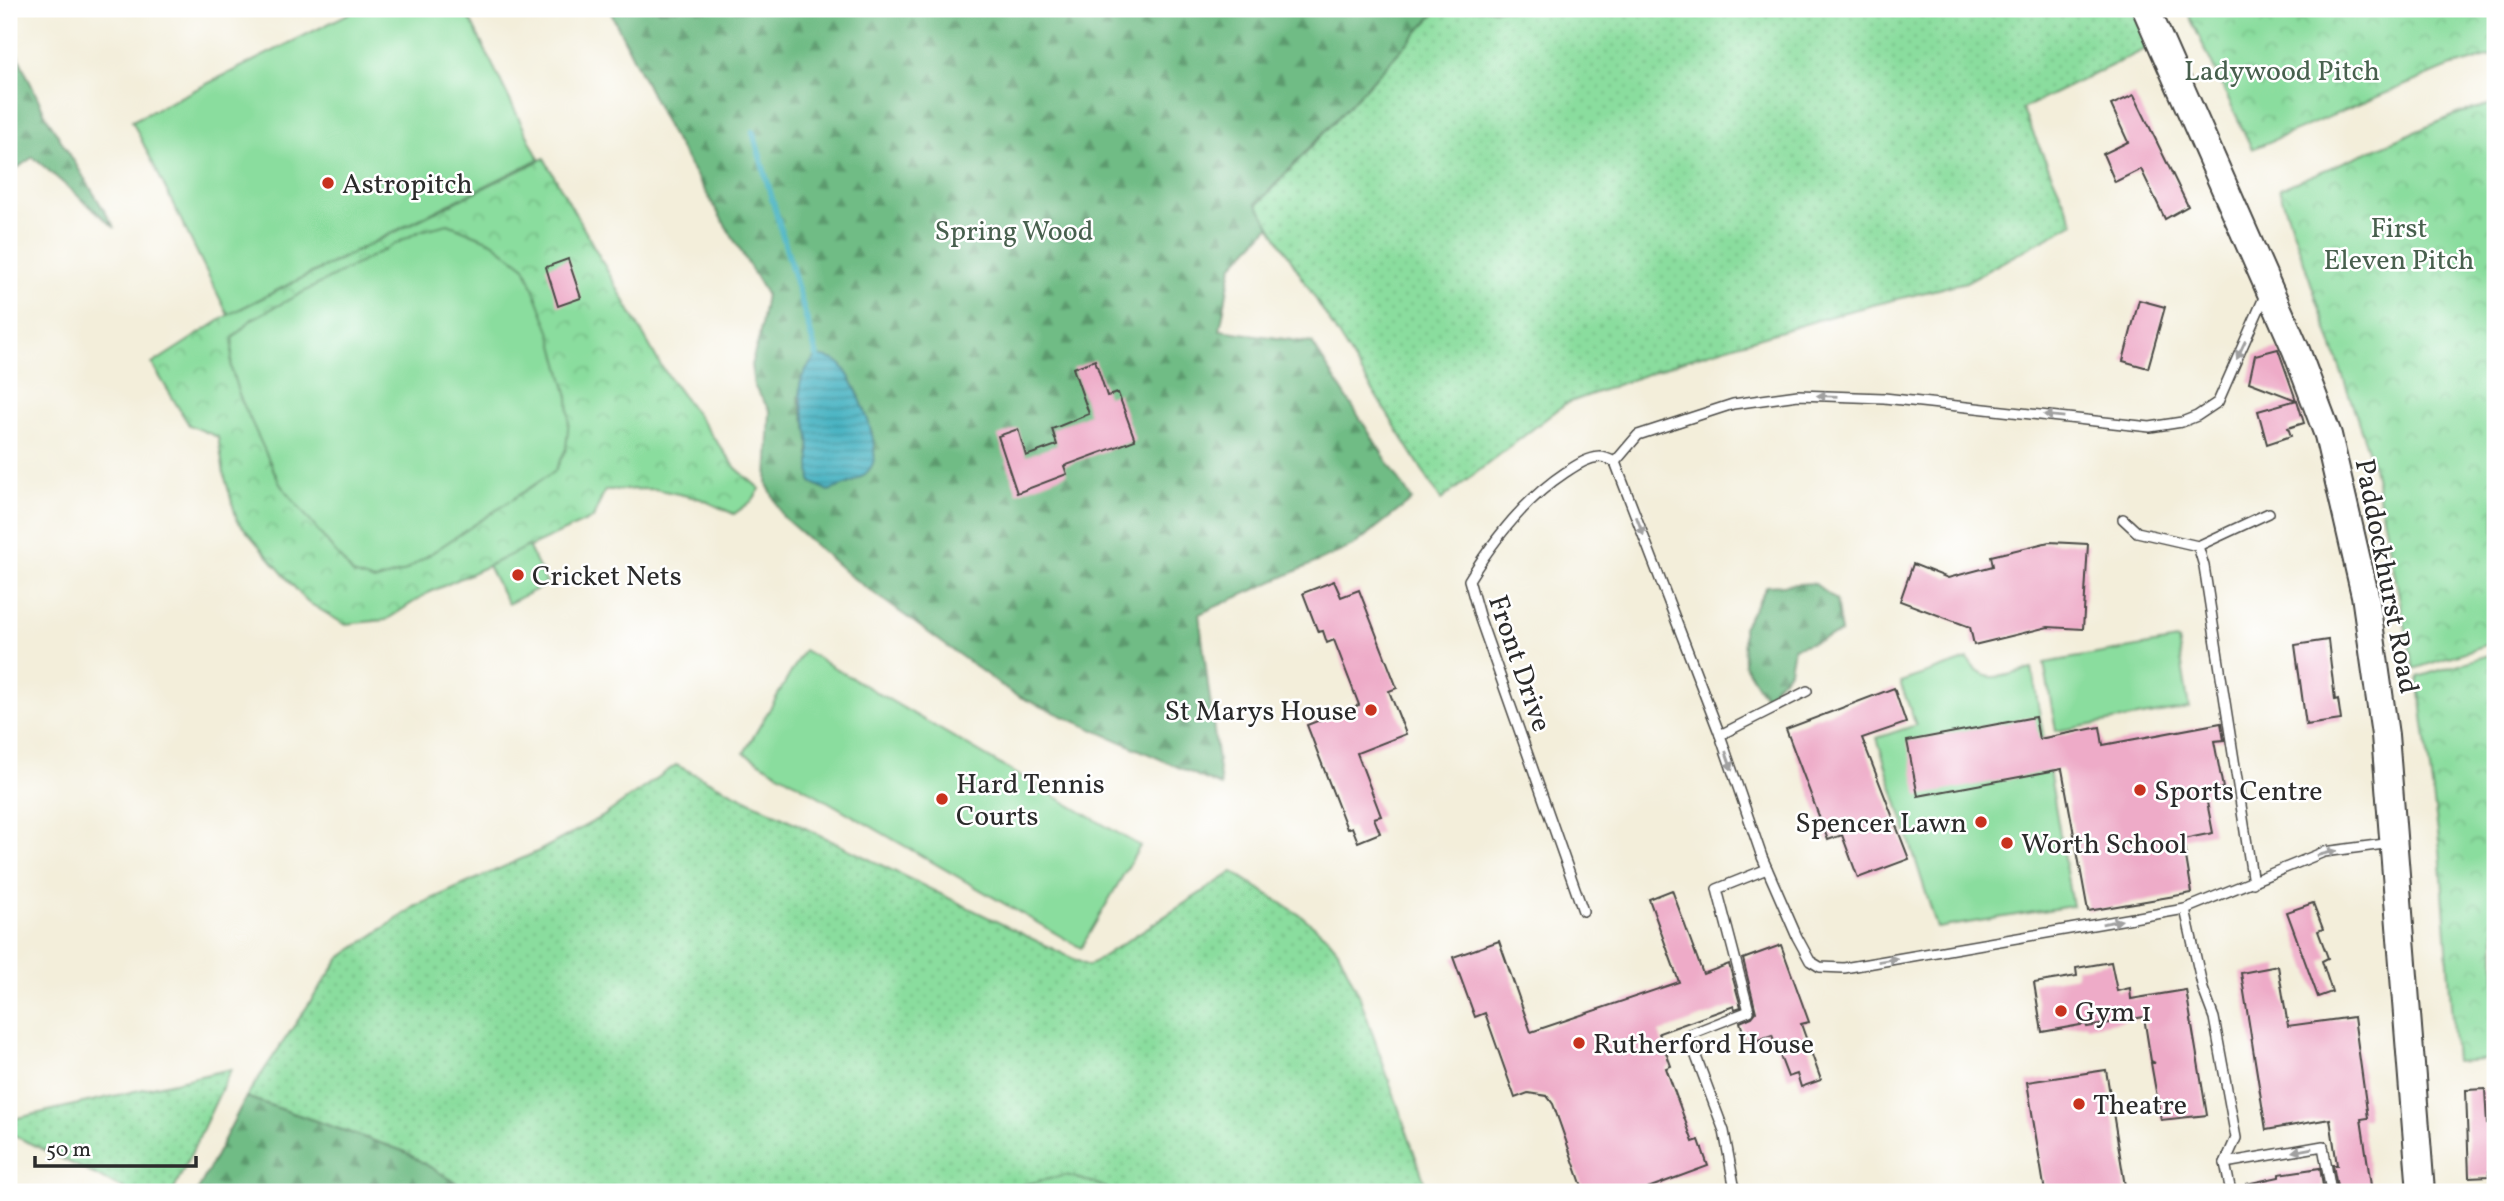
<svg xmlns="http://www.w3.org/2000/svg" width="2504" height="1201" font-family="Vollkorn,serif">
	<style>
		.grass { fill: url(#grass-dots); stroke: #5a8464; stroke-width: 2 }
		.forest { fill: url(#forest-firs); stroke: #4d7458; stroke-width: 2; fill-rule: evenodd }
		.park { fill: url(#park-crowns); stroke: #5a8464; stroke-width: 2 }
		.garden { fill: #8add9e; stroke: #5a8464; stroke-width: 2 }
		.water { fill: url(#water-rules); stroke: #386f76; stroke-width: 2 }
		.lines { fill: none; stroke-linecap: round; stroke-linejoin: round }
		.stream { stroke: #46b3c2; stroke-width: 6 }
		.building { fill: #eeabc8 }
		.lane-casing { stroke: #494845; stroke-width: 12 }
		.secondary-casing { stroke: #494845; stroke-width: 30 }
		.lane { stroke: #fff; stroke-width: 9 }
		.secondary { stroke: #fff; stroke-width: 26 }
		.oneway { fill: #a0a0a0 }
		.poi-dot { fill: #c8321e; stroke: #fff; stroke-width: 2.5 }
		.labels { text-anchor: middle; stroke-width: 5; stroke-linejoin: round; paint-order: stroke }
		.park-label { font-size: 28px; fill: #48604e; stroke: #fff }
		.poi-label { font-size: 28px; fill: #2b2b2b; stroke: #fff; text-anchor: start }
		.street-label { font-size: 28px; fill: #2b2b2b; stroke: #fff }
	</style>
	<defs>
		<pattern id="grass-dots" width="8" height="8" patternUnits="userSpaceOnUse" patternTransform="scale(1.75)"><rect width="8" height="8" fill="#8add9e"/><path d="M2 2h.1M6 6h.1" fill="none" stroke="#77be88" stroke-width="1.8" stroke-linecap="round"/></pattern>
		<pattern id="forest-firs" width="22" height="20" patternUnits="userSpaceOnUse" patternTransform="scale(1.75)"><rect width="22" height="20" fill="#6fbc85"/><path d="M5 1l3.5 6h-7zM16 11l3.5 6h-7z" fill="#5b996d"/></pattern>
		<pattern id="park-crowns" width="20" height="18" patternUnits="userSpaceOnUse" patternTransform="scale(1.75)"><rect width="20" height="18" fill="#8add9e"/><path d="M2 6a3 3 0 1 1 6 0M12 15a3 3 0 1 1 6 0" fill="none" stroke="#77be88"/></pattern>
		<pattern id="water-rules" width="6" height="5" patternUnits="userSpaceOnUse" patternTransform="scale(1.75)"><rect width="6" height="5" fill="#46b3c2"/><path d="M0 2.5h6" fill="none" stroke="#3b929e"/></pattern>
	</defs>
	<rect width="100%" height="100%" fill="#fff"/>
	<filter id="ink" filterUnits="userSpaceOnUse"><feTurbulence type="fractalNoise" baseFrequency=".0143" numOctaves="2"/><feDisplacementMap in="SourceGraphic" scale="14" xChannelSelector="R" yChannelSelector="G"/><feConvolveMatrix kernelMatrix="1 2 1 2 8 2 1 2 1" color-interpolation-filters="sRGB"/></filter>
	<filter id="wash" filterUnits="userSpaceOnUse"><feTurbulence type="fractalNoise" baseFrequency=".00686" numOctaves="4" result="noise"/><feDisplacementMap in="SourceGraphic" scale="28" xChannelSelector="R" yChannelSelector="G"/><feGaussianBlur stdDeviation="1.57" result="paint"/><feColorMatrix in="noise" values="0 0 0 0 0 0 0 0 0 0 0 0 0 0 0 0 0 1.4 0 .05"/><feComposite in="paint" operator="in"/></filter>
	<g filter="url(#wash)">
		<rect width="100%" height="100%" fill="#f3eeda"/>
		<!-- grass -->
		<g class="grass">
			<path d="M 1439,9 L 2134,9 L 2152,46 L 2022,109 L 2074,223 L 1966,282 L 1845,312 L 1688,359 L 1565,404 L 1441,500 L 1257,205 Z"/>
			<path d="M 676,765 L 1088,966 L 1233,872 L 1303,917 L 1328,938 L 1338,950 L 1359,995 L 1428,1192 L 1111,1192 L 1103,1186 L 1022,1185 L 1014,1192 L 472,1192 L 403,1151 L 246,1097 L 340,958 L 416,906 L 539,851 L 602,817 Z"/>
			<path d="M 231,1069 L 173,1192 L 130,1192 L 9,1133 L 9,1120 Z"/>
		</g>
		<!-- forest -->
		<g class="forest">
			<path d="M 609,9 L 1439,9 L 1257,204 L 1270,226 L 1232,266 L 1220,330 L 1312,343 L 1412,500 L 1353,546 L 1199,614 L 1221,786 L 1013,694 L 849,575 L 783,517 L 767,484 L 770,411 L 754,386 L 751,365 L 759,338 L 766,294 L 669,130 ZM 798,397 L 864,412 L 872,433 L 873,463 L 809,456 L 809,434 Z"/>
			<path d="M 9,37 L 46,116 L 115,228 L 33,157 L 9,174 Z"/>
			<path d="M 1814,583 L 1836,600 L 1841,633 L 1794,648 L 1790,670 L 1765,698 L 1744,664 L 1743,627 L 1767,586 Z"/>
			<path d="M 246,1097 L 403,1151 L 472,1192 L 197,1192 Z"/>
		</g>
		<!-- park -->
		<g class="park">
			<path d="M 2186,9 L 2495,9 L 2495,55 L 2449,67 L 2252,149 Z"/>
			<path d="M 2495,103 L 2495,642 L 2414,669 L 2372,462 L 2279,189 L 2460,113 Z"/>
			<path d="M 544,158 L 661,366 L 736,468 L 760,489 L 752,501 L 734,514 L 701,499 L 655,489 L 605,490 L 593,518 L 426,594 L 386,620 L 344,624 L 306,601 L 237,520 L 224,474 L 218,437 L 189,425 L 152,364 L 228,315 Z"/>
			<path d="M 2495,653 L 2495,1059 L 2455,1062 L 2440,849 L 2418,677 Z"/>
			<path d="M 1066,1175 L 1103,1186 L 1111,1192 L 1014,1192 L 1022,1185 Z"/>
		</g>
		<!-- garden -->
		<g class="garden">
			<path d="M 358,9 L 465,9 L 539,159 L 228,315 L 132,121 Z"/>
			<path d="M 448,224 L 492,242 L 525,267 L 551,334 L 568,397 L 569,419 L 566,449 L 555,471 L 403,572 L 374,581 L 353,574 L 280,484 L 239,395 L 231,368 L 233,338 L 252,319 L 420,231 Z"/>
			<path d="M 528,546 L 547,584 L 508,604 L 488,566 Z"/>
			<path d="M 2178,640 L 2189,708 L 2056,731 L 2044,663 Z"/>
			<path d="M 804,650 L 1140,846 L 1081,948 L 744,753 Z"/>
			<path d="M 1968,659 C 1984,688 2005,675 2032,669 L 2072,906 L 1937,928 L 1877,738 L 1916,725 L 1900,682 Z"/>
		</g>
		<!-- water -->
		<path class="water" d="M 817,356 C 823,357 833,358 838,362 C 855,377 880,441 873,463 C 868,479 842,486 828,491 L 811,482 C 809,466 811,448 808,432 C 802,399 789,384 817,356 Z"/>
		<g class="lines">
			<!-- stream -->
			<path class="stream" d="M 753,132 L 817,356"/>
		</g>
		<g id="blocks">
			<!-- building -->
			<g class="building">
				<path d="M 2134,95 L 2188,206 L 2165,219 L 2141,169 L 2115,182 L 2103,154 L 2128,142 L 2111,105 Z"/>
				<path d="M 568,259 L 581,298 L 558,306 L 546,267 Z"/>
				<path d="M 2139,300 L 2165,307 L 2148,368 L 2123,361 Z"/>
				<path d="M 2278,349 L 2296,400 L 2249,382 L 2255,355 Z"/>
				<path d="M 1095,360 L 1107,396 L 1118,393 L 1135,440 L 1064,466 L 1067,474 L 1017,493 L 998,436 L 1018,429 L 1026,456 L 1057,445 L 1052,429 L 1089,414 L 1073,368 Z"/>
				<path d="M 2297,400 L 2304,423 L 2288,428 L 2291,436 L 2267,444 L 2258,411 Z"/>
				<path d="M 2049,542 L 2088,544 L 2083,629 L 2048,627 L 1974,645 L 1970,627 L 1900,601 L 1913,564 L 1948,578 L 1993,566 L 1991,556 Z"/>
				<path d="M 1334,581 L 1341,597 L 1359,590 L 1397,688 L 1389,691 L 1406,734 L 1357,753 L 1381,816 L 1374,818 L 1380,833 L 1358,842 L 1352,827 L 1347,829 L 1307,725 L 1359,705 L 1334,640 L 1327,643 L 1323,631 L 1318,632 L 1303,593 Z"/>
				<path d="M 2328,640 L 2335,700 L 2338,699 L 2341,720 L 2306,725 L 2295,645 Z"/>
				<path d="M 1894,688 L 1906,723 L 1862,738 L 1909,859 L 1858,878 L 1842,835 L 1828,840 L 1786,729 Z"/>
				<path d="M 2035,717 L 2039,739 L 2100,727 L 2103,745 L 2221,723 L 2224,740 L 2214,741 L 2223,788 L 2205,792 L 2213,833 L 2183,839 L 2192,893 L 2088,911 L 2062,769 L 1918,796 L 1907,741 Z"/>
				<path d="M 1672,890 L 1703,974 L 1729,964 L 1741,1007 L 1735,1009 L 1734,1006 L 1659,1033 L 1671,1066 L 1666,1068 L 1693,1142 L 1699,1140 L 1708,1166 L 1648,1188 L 1649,1192 L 1584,1192 L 1553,1104 L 1547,1096 L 1528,1093 L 1515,1098 L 1485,1013 L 1475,1017 L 1453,957 L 1499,941 L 1531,1032 L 1679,982 L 1649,899 Z"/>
				<path d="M 2313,903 L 2323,929 L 2318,931 L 2328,958 L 2322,961 L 2332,992 L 2318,997 L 2287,912 Z"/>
				<path d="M 1781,945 L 1809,1022 L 1801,1024 L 1821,1080 L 1801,1087 L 1797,1074 L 1788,1077 L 1772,1035 L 1747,1044 L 1740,1022 L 1752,1017 L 1756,1012 L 1743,959 Z"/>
				<path d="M 2111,962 L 2117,991 L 2130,988 L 2131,999 L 2186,990 L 2207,1115 L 2161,1120 L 2151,1063 L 2155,1063 L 2151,1061 L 2144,1017 L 2087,1027 L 2086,1024 L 2042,1032 L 2034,983 L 2077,976 L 2076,968 Z"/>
				<path d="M 2278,966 L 2288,1026 L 2354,1017 L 2368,1118 L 2361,1119 L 2372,1192 L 2338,1192 L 2333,1165 L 2337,1165 L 2330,1119 L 2266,1130 L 2241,973 Z"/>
				<path d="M 2106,1070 L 2126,1192 L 2045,1192 L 2027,1082 Z"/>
				<path d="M 2485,1089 L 2487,1124 L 2495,1123 L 2495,1171 L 2489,1171 L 2490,1176 L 2469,1177 L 2466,1090 Z"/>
				<path d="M 2320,1168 L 2324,1192 L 2247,1192 L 2246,1184 L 2279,1177 L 2279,1174 Z"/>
			</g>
		</g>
	</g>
	<g filter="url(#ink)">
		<use href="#blocks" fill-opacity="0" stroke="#494845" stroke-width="2"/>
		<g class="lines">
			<!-- lane casing -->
			<g class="lane-casing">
				<g id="lane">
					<path d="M 1615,462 L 1720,735 L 1762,857 L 1797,937 L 1810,961 L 1820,967 L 1844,968 L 2185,909 L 2324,852 L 2392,843"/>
					<path d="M 1615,462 L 1638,435 L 1733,404 L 1798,395 L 1884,398 L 2150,427 L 2182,422 L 2197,416 L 2218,402 L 2266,293"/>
					<path d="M 2123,519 L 2137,532 L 2198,546 L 2204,566 L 2253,883"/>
					<path d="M 2198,546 L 2269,513"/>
					<path d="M 1720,735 L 1807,691"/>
					<path d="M 2185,909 L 2203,989 L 2214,1018 L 2236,1138 L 2225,1163 L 2231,1192"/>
					<path d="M 1583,911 L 1480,619 L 1469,580 C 1494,539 1525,499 1566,472 C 1577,465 1587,458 1600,457 C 1605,457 1611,460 1615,462"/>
					<path d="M 2225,1163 L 2323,1146 L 2331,1192"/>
					<path d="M 1735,1190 L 1724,1131 L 1688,1035 L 1749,1011 L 1717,889 L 1767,869"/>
				</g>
			</g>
			<!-- secondary casing -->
			<g class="secondary-casing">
				<path id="secondary" d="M 2146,9 L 2296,350 L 2328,435 L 2365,595 L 2385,735 L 2421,1192"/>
			</g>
			<!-- lane -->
			<use href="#lane" class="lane"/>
			<!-- secondary -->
			<use href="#secondary" class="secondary"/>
		</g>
		<!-- one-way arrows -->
		<defs><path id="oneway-solid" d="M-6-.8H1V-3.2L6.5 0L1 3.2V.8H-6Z" transform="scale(1.75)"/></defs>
		<g class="oneway">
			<use href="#oneway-solid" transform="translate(2241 350) rotate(115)"/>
			<use href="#oneway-solid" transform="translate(1827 396) rotate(-178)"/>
			<use href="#oneway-solid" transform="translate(2054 416) rotate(-174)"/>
			<use href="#oneway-solid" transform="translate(1640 526) rotate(69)"/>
			<use href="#oneway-solid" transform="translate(1729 761) rotate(71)"/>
			<use href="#oneway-solid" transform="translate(2327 853) rotate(-14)"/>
			<use href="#oneway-solid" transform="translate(2112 922) rotate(-10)"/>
			<use href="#oneway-solid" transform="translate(1888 960) rotate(-9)"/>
			<use href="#oneway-solid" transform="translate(2302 1150) rotate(170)"/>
		</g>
	</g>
	<!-- markers -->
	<g class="poi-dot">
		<circle cx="328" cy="183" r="7"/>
		<circle cx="518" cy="575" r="7"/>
		<circle cx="1371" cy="710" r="7"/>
		<circle cx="2140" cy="790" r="7"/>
		<circle cx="942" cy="799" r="7"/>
		<circle cx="1981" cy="822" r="7"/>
		<circle cx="2007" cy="843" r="7"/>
		<circle cx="2061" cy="1011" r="7"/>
		<circle cx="1579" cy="1043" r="7"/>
		<circle cx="2079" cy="1104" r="7"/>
	</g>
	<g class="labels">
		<!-- park labels -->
		<g class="park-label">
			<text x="2282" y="80">Ladywood Pitch</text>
			<text x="2399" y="237">First<tspan x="2399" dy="32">Eleven Pitch</tspan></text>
			<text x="1014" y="240">Spring Wood</text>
		</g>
		<!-- poi labels -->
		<g class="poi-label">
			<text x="342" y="193">Astropitch</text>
			<text x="532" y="585">Cricket Nets</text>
			<text x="1357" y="720" text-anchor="end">St Marys House</text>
			<text x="956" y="793">Hard Tennis<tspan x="956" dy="32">Courts</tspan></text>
			<text x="2154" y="800">Sports Centre</text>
			<text x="1967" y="832" text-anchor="end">Spencer Lawn</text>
			<text x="2021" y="853">Worth School</text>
			<text x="2075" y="1021">Gym 1</text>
			<text x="1593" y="1053">Rutherford House</text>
			<text x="2093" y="1114">Theatre</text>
		</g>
		<!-- street labels -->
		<g class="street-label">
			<text transform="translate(2388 576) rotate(79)" y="10">Paddockhurst Road</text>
			<text transform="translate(1521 663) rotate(71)" y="10">Front Drive</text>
		</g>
	</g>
	<!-- margin -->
	<rect width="2504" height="1201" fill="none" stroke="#fff" stroke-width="35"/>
	<!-- scale -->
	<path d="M35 1156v10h161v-10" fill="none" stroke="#2b2b2b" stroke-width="3.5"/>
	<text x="46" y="1156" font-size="21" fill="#2b2b2b" stroke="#ffffff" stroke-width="5" paint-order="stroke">50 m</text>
</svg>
